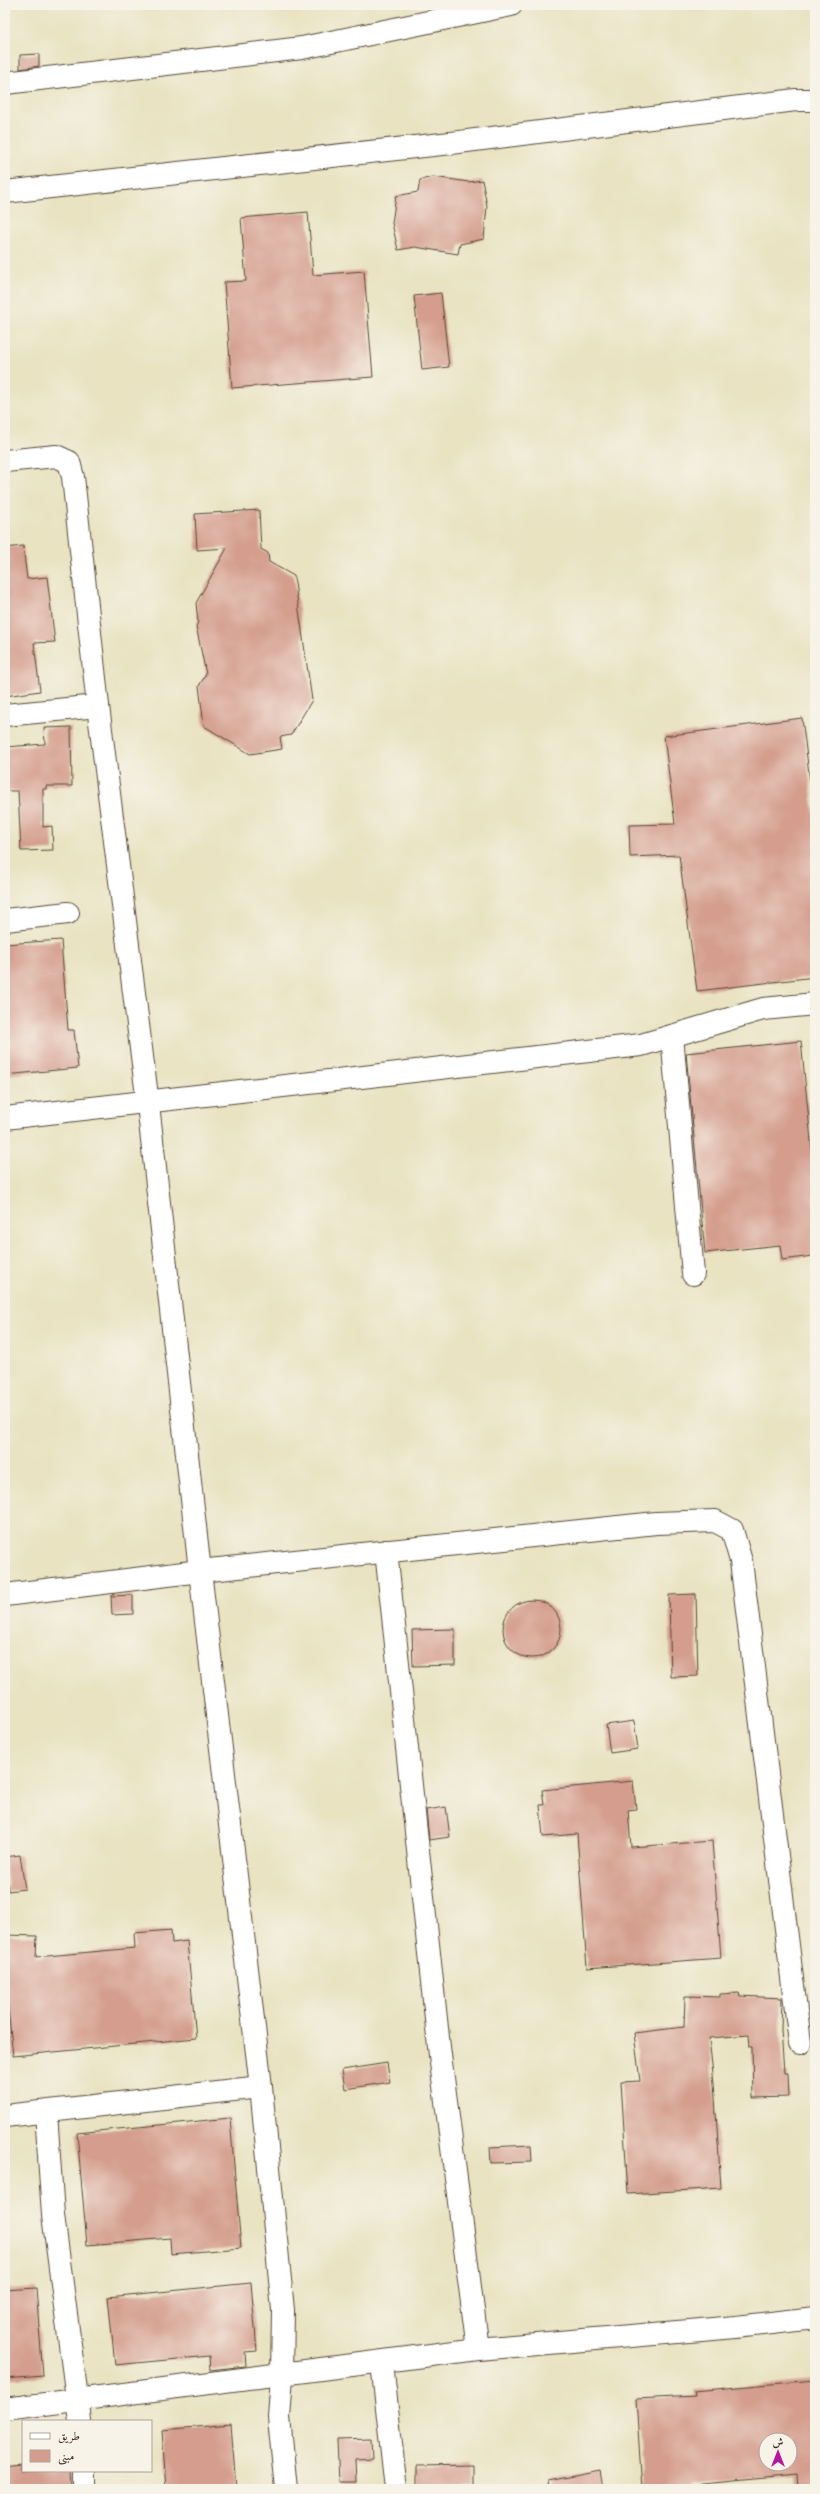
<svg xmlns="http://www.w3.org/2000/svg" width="820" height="2494" font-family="Cardo,Amiri,serif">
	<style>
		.building { fill: #d49d8d; fill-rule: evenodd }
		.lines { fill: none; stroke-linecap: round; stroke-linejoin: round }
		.minor-casing { stroke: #554637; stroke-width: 24 }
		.minor { stroke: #fff; stroke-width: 22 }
	</style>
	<rect width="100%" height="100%" fill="#f7f3e8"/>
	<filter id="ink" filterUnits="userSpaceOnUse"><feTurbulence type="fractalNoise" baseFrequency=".025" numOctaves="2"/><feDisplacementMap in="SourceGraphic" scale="8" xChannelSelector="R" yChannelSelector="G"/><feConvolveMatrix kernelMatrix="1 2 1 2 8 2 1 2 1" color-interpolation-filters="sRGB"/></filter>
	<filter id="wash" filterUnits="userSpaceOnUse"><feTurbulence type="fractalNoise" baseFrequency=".012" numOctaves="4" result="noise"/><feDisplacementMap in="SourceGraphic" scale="16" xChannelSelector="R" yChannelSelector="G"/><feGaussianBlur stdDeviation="0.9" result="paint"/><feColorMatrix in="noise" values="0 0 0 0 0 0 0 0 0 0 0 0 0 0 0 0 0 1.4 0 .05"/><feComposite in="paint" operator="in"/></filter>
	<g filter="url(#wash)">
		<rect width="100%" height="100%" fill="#e9e3c2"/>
		<g id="blocks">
			<!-- building -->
			<g class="building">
				<path d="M 39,54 L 39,66 L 20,69 L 20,55 Z"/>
				<path d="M 433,177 L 469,182 L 482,180 L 487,206 L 484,239 L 460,244 L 458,254 L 415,247 L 398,250 L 392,223 L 396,196 L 418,192 L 420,180 Z"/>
				<path d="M 308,212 L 313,275 L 364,271 L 373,377 L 232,388 L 224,282 L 246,281 L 241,218 Z"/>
				<path d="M 441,293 L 449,367 L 422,370 L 414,296 Z"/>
				<path d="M 259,510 L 261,549 L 268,553 L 269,562 L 294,576 L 312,700 L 291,735 L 280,737 L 282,749 L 250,754 L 204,726 L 199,686 L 206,674 L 196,626 L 198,622 L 196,603 L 227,548 L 197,550 L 195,514 Z"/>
				<path d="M 23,546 L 27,579 L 47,577 L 55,642 L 34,643 L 40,691 L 5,696 L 5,548 Z"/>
				<path d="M 802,718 L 815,821 L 815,977 L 697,991 L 679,855 L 630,857 L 629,825 L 675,824 L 664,736 Z"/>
				<path d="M 71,727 L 72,786 L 46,786 L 46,789 L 43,789 L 43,827 L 52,826 L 53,850 L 21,851 L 18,791 L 5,791 L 5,747 L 45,744 L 44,728 Z"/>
				<path d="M 61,940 L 68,1030 L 74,1030 L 78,1068 L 5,1075 L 5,944 Z"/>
				<path d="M 801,1041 L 815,1181 L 813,1256 L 782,1260 L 780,1245 L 705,1253 L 686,1053 Z"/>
				<path d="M 696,1594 L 698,1676 L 671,1677 L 669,1595 Z"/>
				<path d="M 133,1595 L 133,1614 L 112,1615 L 111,1596 Z"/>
				<circle cx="532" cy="1629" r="29"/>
				<path d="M 455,1629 L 455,1665 L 413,1666 L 412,1630 Z"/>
				<path d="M 634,1721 L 638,1749 L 610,1753 L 606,1725 Z"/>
				<path d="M 633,1781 L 636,1809 L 628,1810 L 631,1847 L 712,1841 L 721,1958 L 587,1968 L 577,1834 L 543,1837 L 540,1805 L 544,1805 L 542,1790 Z"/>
				<path d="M 446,1807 L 450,1837 L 429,1840 L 426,1810 Z"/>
				<path d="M 20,1855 L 25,1889 L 8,1891 L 5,1857 Z"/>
				<path d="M 171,1930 L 172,1943 L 187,1941 L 196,2038 L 13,2056 L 5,1979 L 5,1935 L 37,1936 L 36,1957 L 135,1948 L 134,1933 Z"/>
				<path d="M 739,1993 L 740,1996 L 782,1998 L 781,2030 L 784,2073 L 788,2073 L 789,2097 L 753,2098 L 752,2047 L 750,2047 L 749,2035 L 709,2038 L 714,2083 L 721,2188 L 628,2194 L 621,2082 L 640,2081 L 634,2033 L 684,2027 L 685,1996 L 720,1997 L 720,1994 Z"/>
				<path d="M 387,2063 L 390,2082 L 345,2089 L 342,2070 Z"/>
				<path d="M 230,2118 L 241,2248 L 171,2254 L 170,2238 L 87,2245 L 77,2133 Z"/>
				<path d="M 531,2145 L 532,2162 L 491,2163 L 490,2147 Z"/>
				<path d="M 251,2283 L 257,2351 L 245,2352 L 246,2366 L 210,2370 L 209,2356 L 115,2365 L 108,2297 Z"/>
				<path d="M 36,2288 L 43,2376 L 5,2379 L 5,2290 Z"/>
				<path d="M 815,2380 L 815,2489 L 798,2489 L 797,2475 L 692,2485 L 693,2488 L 642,2489 L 636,2399 L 695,2396 L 694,2391 ZM 766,2440 L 790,2440 L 790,2464 L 766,2464 Z"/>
				<path d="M 231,2424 L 236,2489 L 166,2489 L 162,2430 Z"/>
				<path d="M 372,2439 L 373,2458 L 355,2459 L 356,2482 L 339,2482 L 337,2440 Z"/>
				<path d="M 23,2465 L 23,2471 L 70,2471 L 71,2489 L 5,2489 L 5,2467 Z"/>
				<path d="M 473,2465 L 473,2489 L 417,2489 L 417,2466 Z"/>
				<path d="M 600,2471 L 603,2489 L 549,2489 L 548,2481 Z"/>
			</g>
		</g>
	</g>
	<g filter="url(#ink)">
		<use href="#blocks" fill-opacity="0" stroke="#554637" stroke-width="1"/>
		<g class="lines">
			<!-- minor casing -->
			<g class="minor-casing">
				<g id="minor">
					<path d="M 5,83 L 302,48 L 511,5"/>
					<path d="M 5,192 L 451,143 L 796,100 L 815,100"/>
					<path d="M 5,461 L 56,456 L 69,462 L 73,477 L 98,706 L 148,1104 L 200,1571 L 261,2087 L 283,2310 L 282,2376 L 279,2418 L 286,2489"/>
					<path d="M 5,715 L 98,706"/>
					<path d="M 5,920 L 68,913"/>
					<path d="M 672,1036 L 693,1274"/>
					<path d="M 5,1118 L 641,1045 L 763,1009 L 815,1004"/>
					<path d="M 386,1551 L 439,2047 L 478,2349"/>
					<path d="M 5,1595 L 200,1571 L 656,1523 L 715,1521 L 732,1530 L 741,1561 L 800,2043"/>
					<path d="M 46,2112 L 53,2215 L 80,2421"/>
					<path d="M 5,2116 L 261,2087"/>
					<path d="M 382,2363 L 396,2489"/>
					<path d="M 5,2409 L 478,2349 L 736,2327 L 815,2318"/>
					<path d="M 84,2471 L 84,2489"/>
				</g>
			</g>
			<!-- minor -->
			<use href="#minor" class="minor"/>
		</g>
	</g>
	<!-- margin -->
	<rect width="820" height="2494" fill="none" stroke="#f7f3e8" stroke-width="20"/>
	<!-- legend -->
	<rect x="22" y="2420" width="130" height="52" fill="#f7f3e8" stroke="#aca397"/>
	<rect x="30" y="2433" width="20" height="6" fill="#ffffff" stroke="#aca397"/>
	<text x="58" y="2440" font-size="12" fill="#3b2a1e">طريق</text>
	<rect x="30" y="2450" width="20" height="12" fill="#d49d8d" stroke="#aca397"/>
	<text x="58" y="2460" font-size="12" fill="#3b2a1e">مبنى</text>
	<!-- north arrow -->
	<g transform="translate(778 2452)"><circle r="19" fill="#f7f3e8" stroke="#aca397"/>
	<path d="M0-3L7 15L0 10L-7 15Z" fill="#b5179e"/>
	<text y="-6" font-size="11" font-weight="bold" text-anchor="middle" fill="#3b2a1e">ش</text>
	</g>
</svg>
